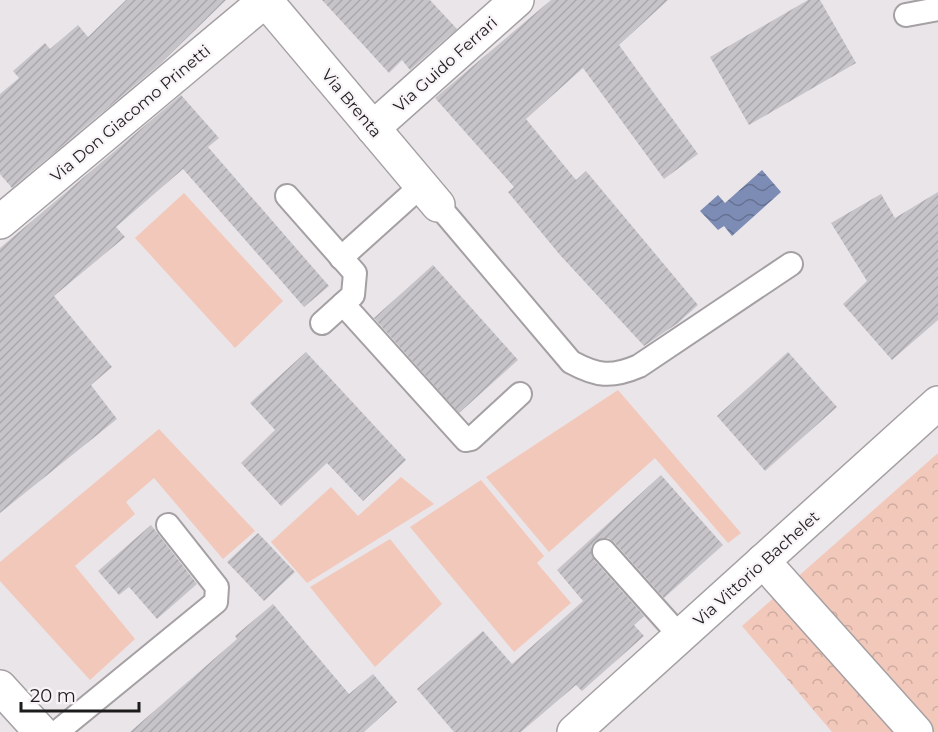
<svg xmlns="http://www.w3.org/2000/svg" width="938" height="732" font-family="Montserrat,sans-serif">
	<style>
		.forest { fill: url(#forest-crowns) }
		.garden { fill: #f2c8bb }
		.water { fill: url(#water-waves) }
		.building { fill: url(#building-hatch) }
		.lines { fill: none; stroke-linecap: round; stroke-linejoin: round }
		.service-casing { stroke: #a5a0a3; stroke-width: 26 }
		.minor-casing { stroke: #a5a0a3; stroke-width: 36 }
		.tertiary-casing { stroke: #a5a0a3; stroke-width: 36 }
		.service { stroke: #fff; stroke-width: 22 }
		.minor { stroke: #fff; stroke-width: 33 }
		.tertiary { stroke: #fff; stroke-width: 33 }
		.labels { text-anchor: middle; stroke-width: 4.5; stroke-linejoin: round; paint-order: stroke }
		.street-label { font-size: 16px; fill: #1d1c1d; stroke: #f7f3f6 }
	</style>
	<defs>
		<pattern id="forest-crowns" width="20" height="18" patternUnits="userSpaceOnUse" patternTransform="scale(1.5)"><rect width="20" height="18" fill="#f2c8bb"/><path d="M2 6a3 3 0 1 1 6 0M12 15a3 3 0 1 1 6 0" fill="none" stroke="#cfaba0"/></pattern>
		<pattern id="water-waves" width="16" height="10" patternUnits="userSpaceOnUse" patternTransform="scale(1.5)"><rect width="16" height="10" fill="#7d8cb5"/><path d="M0 5q4-4 8 0t8 0" fill="none" stroke="#667293"/></pattern>
		<pattern id="building-hatch" width="6" height="6" patternUnits="userSpaceOnUse" patternTransform="scale(1.5)"><rect width="6" height="6" fill="#c6c4c9"/><path d="M-1 1l2-2M0 6l6-6M5 7l2-2" fill="none" stroke="#aaa8ac"/></pattern>
	</defs>
	<rect width="100%" height="100%" fill="#eae5e9"/>
	<!-- forest -->
	<path class="forest" d="M 938,453 L 938,732 L 832,732 L 742,626 Z"/>
	<!-- garden -->
	<g class="garden">
		<path d="M 184,193 L 283,301 L 235,348 L 135,238 Z"/>
		<path d="M 618,390 L 741,533 L 728,543 L 655,458 L 549,552 L 486,477 Z"/>
		<path d="M 159,429 L 255,531 L 223,559 L 154,478 L 126,502 L 135,514 L 75,566 L 135,639 L 90,680 L 0,581 L 0,562 Z"/>
		<path d="M 401,477 L 434,504 L 307,583 L 271,542 L 331,487 L 358,516 Z"/>
		<path d="M 481,480 L 544,556 L 537,563 L 571,603 L 514,652 L 410,527 Z"/>
		<path d="M 390,539 L 442,604 L 375,667 L 310,587 Z"/>
	</g>
	<!-- water -->
	<path class="water" d="M 762,170 L 781,192 L 732,236 L 724,226 L 718,230 L 700,211 L 718,195 L 725,203 Z"/>
	<!-- building -->
	<g class="building">
		<path d="M 126,0 L 226,0 L 159,65 L 12,188 L 0,174 L 0,94 L 19,78 L 13,71 L 45,43 L 50,49 L 78,25 L 88,37 Z"/>
		<path d="M 322,0 L 430,0 L 457,29 L 410,70 L 402,60 L 389,73 Z"/>
		<path d="M 551,0 L 668,0 L 619,45 L 698,154 L 664,179 L 583,68 L 526,119 L 576,180 L 586,171 L 698,305 L 678,323 L 644,346 L 560,255 L 508,192 L 514,187 L 435,98 Z"/>
		<path d="M 808,0 L 820,0 L 856,63 L 749,125 L 710,57 Z"/>
		<path d="M 181,95 L 219,138 L 208,147 L 329,286 L 304,307 L 183,169 L 116,227 L 125,237 L 54,296 L 112,367 L 91,385 L 117,419 L 0,513 L 0,248 Z"/>
		<path d="M 938,192 L 938,320 L 892,360 L 843,304 L 867,281 L 831,223 L 881,194 L 895,218 Z"/>
		<path d="M 433,265 L 518,360 L 459,413 L 374,318 Z"/>
		<path d="M 306,352 L 406,460 L 363,501 L 327,463 L 281,506 L 241,463 L 275,430 L 250,403 Z"/>
		<path d="M 788,352 L 837,407 L 765,471 L 717,416 Z"/>
		<path d="M 661,475 L 723,545 L 664,598 L 614,542 L 608,538 L 595,541 L 591,547 L 594,560 L 644,616 L 634,625 L 644,636 L 582,691 L 576,685 L 521,732 L 454,732 L 417,689 L 483,631 L 512,664 L 583,601 L 557,570 Z"/>
		<path d="M 151,525 L 197,584 L 157,619 L 129,587 L 119,595 L 98,571 Z"/>
		<path d="M 258,533 L 295,572 L 264,601 L 227,562 Z"/>
		<path d="M 273,604 L 349,694 L 373,674 L 397,702 L 364,732 L 130,732 L 237,639 L 235,636 Z"/>
	</g>
	<g class="lines">
		<!-- service casing -->
		<g class="service-casing">
			<g id="service">
				<path d="M 906,15 L 938,9"/>
				<path d="M 287,196 L 355,273 L 353,295 L 322,323"/>
				<path d="M 438,205 L 571,362 C 597,376 611,378 639,366 L 791,264"/>
				<path d="M 341,258 L 422,185"/>
				<path d="M 343,304 L 466,440 L 471,439 L 520,394"/>
				<path d="M 604,551 L 680,636"/>
				<path d="M 57,732 L 216,602 L 217,587 L 168,525"/>
			</g>
		</g>
		<!-- minor casing -->
		<g class="minor-casing">
			<g id="minor">
				<path d="M 373,128 L 517,0"/>
				<path d="M 0,222 L 255,9 L 262,6 L 272,8 L 438,205"/>
				<path d="M 763,561 L 916,732"/>
				<path d="M 574,732 L 938,403"/>
			</g>
		</g>
		<!-- tertiary casing -->
		<g class="tertiary-casing">
			<path id="tertiary" d="M 0,687 L 41,732"/>
		</g>
		<!-- service -->
		<use href="#service" class="service"/>
		<!-- minor -->
		<use href="#minor" class="minor"/>
		<!-- tertiary -->
		<use href="#tertiary" class="tertiary"/>
	</g>
	<g class="labels">
		<!-- street labels -->
		<g class="street-label">
			<text transform="translate(445 64) rotate(-42)" y="6">Via Guido Ferrari</text>
			<text transform="translate(352 103) rotate(50)" y="6">Via Brenta</text>
			<text transform="translate(130 113) rotate(-40)" y="6">Via Don Giacomo Prinetti</text>
			<text transform="translate(756 568) rotate(-42)" y="6">Via Vittorio Bachelet</text>
		</g>
	</g>
	<!-- scale -->
	<path d="M21 702v9h118v-9" fill="none" stroke="#1d1c1d" stroke-width="3"/>
	<text x="30" y="702" font-size="18" fill="#1d1c1d" stroke="#f7f3f6" stroke-width="4.5" paint-order="stroke">20 m</text>
</svg>
